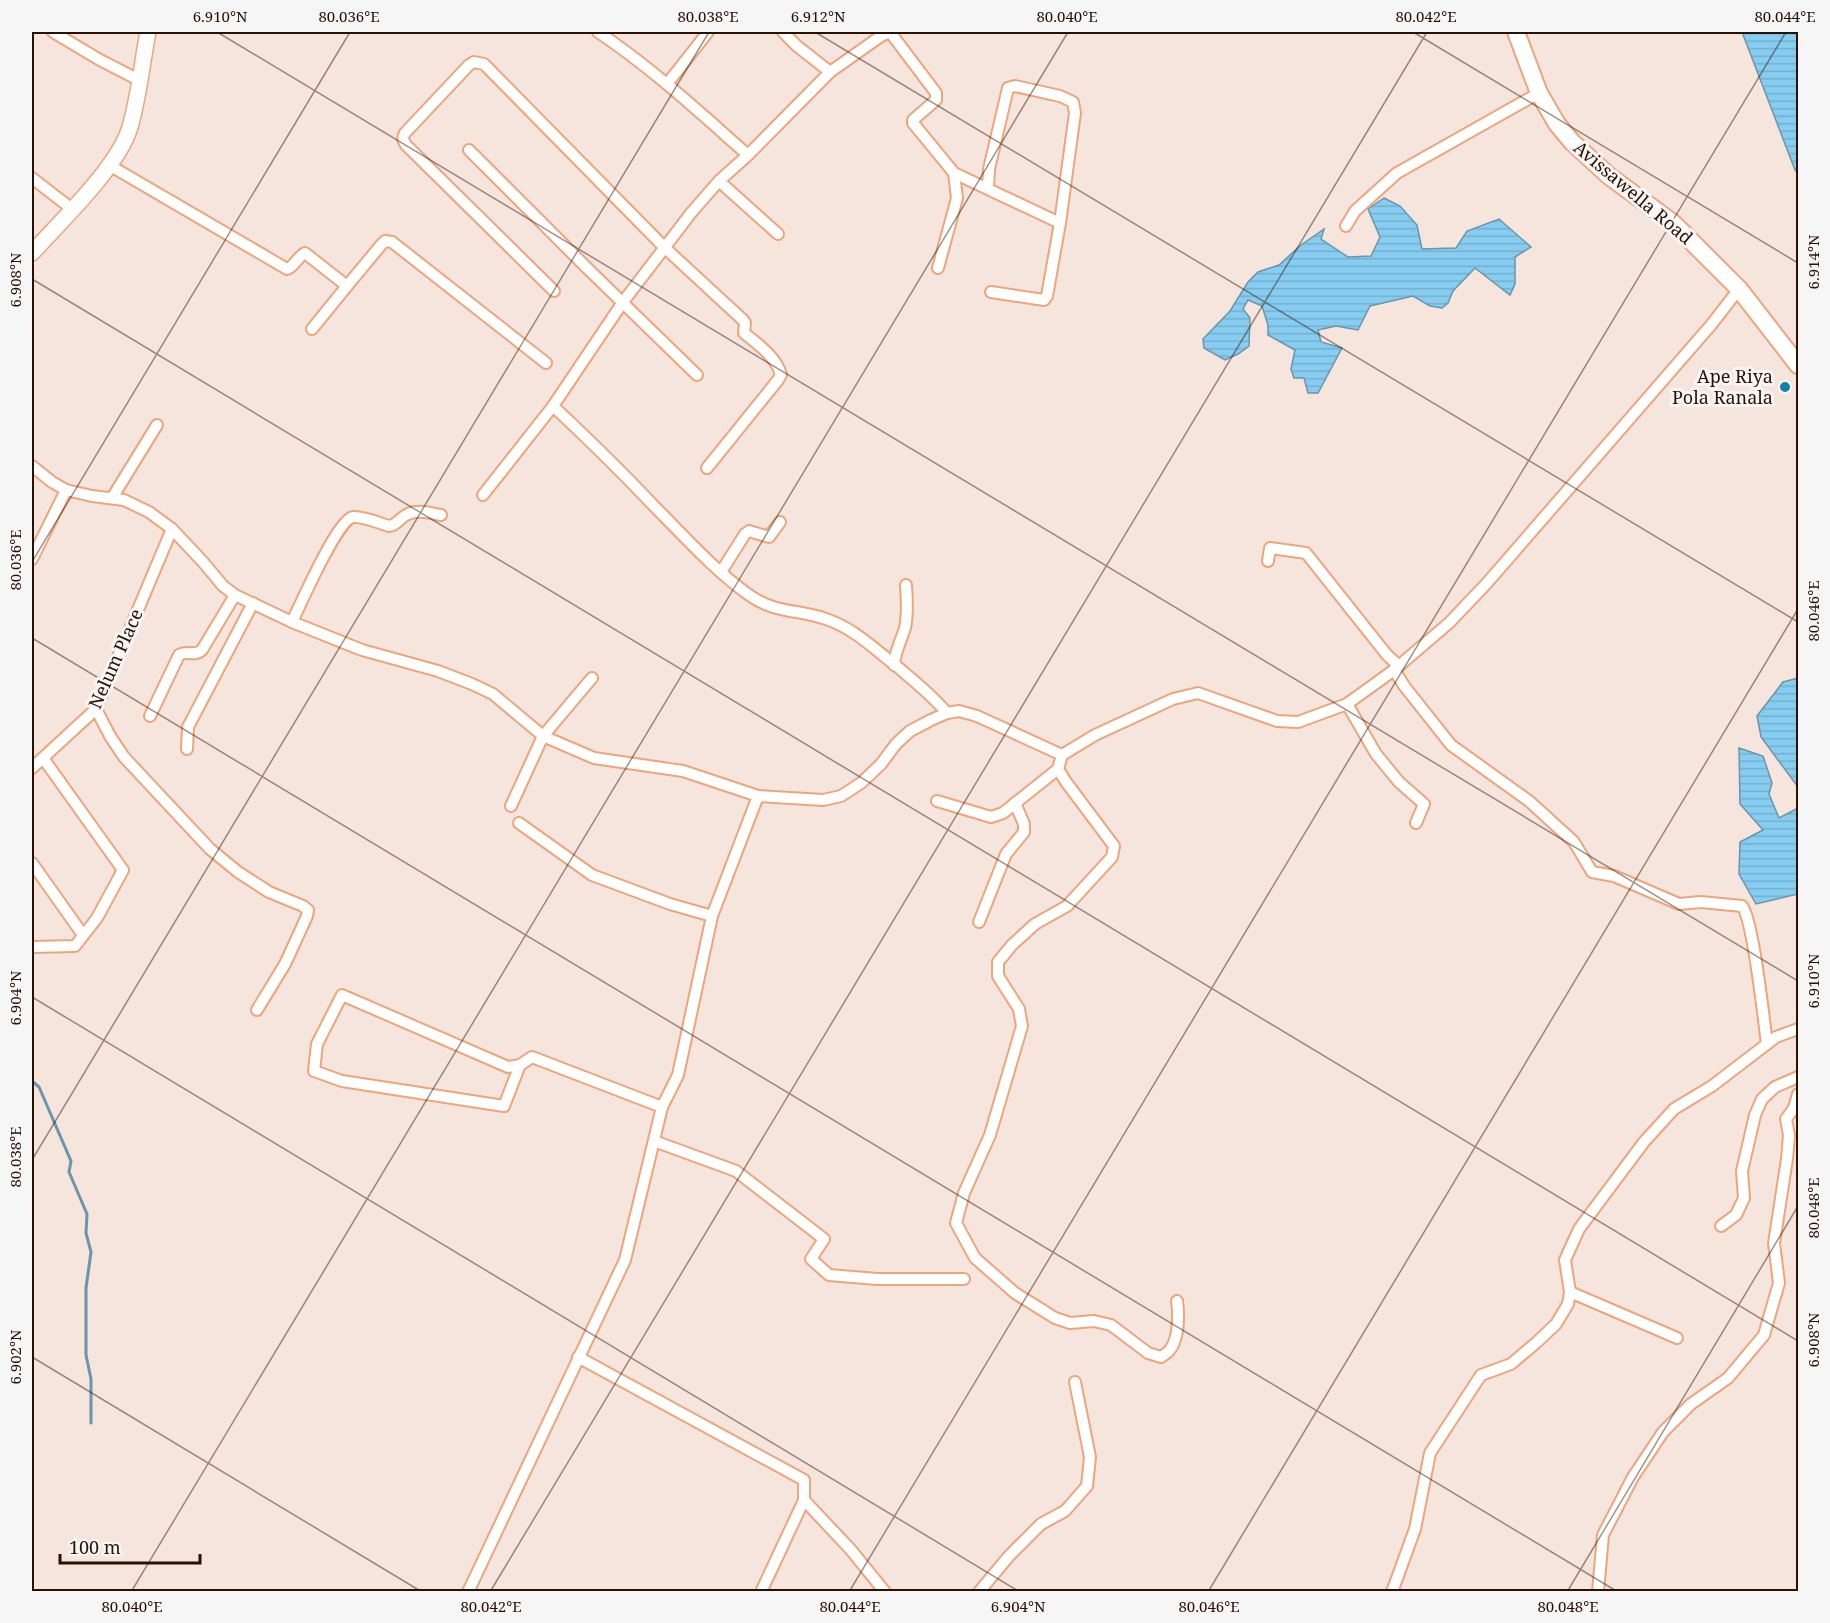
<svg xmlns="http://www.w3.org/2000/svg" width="1830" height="1623" font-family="'Noto Serif',serif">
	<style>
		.water { fill: url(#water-rules); stroke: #6b95a9; stroke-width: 1.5 }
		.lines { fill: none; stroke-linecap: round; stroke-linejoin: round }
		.stream { stroke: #6b95a9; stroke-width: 3 }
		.street-casing { stroke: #eda57b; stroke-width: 14 }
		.secondary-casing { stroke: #eda57b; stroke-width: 18 }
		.primary-casing { stroke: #eda57b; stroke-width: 20 }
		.street { stroke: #fff; stroke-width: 10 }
		.secondary { stroke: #fff; stroke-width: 15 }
		.primary { stroke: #fff; stroke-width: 16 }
		.ticks { fill: none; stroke: #2b1102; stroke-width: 1.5; stroke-opacity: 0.45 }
		.poi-dot { fill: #1680a9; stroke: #f6f6f6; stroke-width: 2 }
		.labels { text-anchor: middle; stroke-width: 6; stroke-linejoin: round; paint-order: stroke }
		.street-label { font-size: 18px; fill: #2b1102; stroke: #f6f6f6 }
		.poi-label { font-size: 18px; fill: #2b1102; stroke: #f6f6f6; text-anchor: end }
		.neatline { fill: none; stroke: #2b1102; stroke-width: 2 }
		.ticks-label { font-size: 15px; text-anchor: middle; fill: #2b1102 }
	</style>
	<defs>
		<pattern id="water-rules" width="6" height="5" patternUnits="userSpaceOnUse" patternTransform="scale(1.5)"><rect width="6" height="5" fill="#86cdf1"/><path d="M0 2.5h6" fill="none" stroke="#74afcd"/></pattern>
	</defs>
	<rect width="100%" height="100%" fill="#f5e5dd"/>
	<!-- water -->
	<g class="water">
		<path d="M 1742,32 L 1798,32 L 1798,173 L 1795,170 Z"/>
		<path d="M 1384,198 L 1400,206 L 1417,225 L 1422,249 L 1456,248 L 1467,231 L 1499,219 L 1531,247 L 1515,257 L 1515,284 L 1510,295 L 1475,268 L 1453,291 L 1448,303 L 1442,308 L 1430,306 L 1413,296 L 1370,306 L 1358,330 L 1336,326 L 1318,330 L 1321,342 L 1342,348 L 1318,393 L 1308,393 L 1304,378 L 1294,378 L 1291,369 L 1295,350 L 1268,335 L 1268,325 L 1262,306 L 1248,300 L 1243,309 L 1250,318 L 1249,346 L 1238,354 L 1225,360 L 1204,348 L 1203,339 L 1230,311 L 1248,282 L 1258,272 L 1279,265 L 1301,245 L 1324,229 L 1321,239 L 1348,257 L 1371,256 L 1380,237 L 1368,209 Z"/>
		<path d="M 1798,678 L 1798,787 L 1761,737 L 1757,716 L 1783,682 Z"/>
		<path d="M 1739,748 L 1763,756 L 1772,783 L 1769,794 L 1779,818 L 1798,808 L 1798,894 L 1756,904 L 1739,874 L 1740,842 L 1763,830 L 1740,804 Z"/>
	</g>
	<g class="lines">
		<!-- stream -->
		<path class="stream" d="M 32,1081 L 39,1087 L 71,1161 L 69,1172 L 87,1214 L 86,1233 L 91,1252 L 86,1288 L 86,1355 L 91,1379 L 91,1423"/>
		<!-- street casing -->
		<g class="street-casing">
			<g id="street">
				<path d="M 53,32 L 100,60 L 139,80"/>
				<path d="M 598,32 C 652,68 699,112 748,155"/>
				<path d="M 783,32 L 797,46 L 830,72 L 881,36 L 890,32 L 936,93 L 936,100 L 913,120 L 913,123 L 954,173 L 1060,223 L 1075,113 L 1073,102 L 1060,96 L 1015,86 L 1008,88 L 989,169 L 988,188"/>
				<path d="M 667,84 L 708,32"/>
				<path d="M 469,150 L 588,269 L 697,375"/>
				<path d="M 109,165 L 287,269 C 295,266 297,257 305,253 L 347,286 L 381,245 L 385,241 L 392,242 L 546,363"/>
				<path d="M 32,178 L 72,209"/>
				<path d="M 719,181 L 778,234"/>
				<path d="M 1346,226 L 1355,211 L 1397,173 L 1539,93"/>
				<path d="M 938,268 L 957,198 L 954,173"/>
				<path d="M 554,291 L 406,145 C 403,140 402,138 405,133 L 469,65 L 474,62 L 484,64 L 664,247 L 743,320 L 745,323 L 744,333 C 758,344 777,358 781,375 L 778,380 L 707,468"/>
				<path d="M 991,292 L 1044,300 L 1047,296 L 1060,223"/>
				<path d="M 312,329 L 347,286"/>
				<path d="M 553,406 C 587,438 621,471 653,505 C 684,536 713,569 749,595 C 776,614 798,609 826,619 C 853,628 872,647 894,664 C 913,680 931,694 947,713"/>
				<path d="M 32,466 L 52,482 L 66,490 L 92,496 L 124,500 L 149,512 L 172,529 L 203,562 L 223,586 L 235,595 L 292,622 L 362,650 L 438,671 L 472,684 L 493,694 L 543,736 L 594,758 L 683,771 L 758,796 L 823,800 L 841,796 L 861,783 L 881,764 L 896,744 L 910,731 L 931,720 L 947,713 L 959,711 L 977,716 L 1062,755 L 1095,735 L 1173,699 L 1198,693 L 1277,721 L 1298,722 L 1347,704 L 1394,670 L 1449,623 L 1487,583 L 1711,325 L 1739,289"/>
				<path d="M 483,495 L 553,406 L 623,302 L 691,213 L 719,181 L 748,155 L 830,72"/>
				<path d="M 112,498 L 157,425"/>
				<path d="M 32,559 L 66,490"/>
				<path d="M 1268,561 L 1270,548 L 1306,553 L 1387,655 L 1399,666"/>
				<path d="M 721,572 L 745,534 L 749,531 L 769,537 L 780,522"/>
				<path d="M 292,622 C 300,605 338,519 353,517 C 363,516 379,523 389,526 C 397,525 399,519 406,515 C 417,509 429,513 441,515"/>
				<path d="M 894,665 C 895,651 901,641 905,628 C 908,614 907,599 906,585"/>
				<path d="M 1394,670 L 1405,687 L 1451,745 L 1529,801 L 1574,842 L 1592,872 L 1614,876 L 1679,904 L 1701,902 L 1742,906 C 1753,919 1764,1021 1767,1044"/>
				<path d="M 1347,704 L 1376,754 L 1399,782 L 1424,804 L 1416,823"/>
				<path d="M 96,709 L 110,736 L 124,757 L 210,849 L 238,872 L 269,892 L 303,906 L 308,910 L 307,916 L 285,964 L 257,1010"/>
				<path d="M 150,716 L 179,655 C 187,650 195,657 202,650 L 235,595"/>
				<path d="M 187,749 L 188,727 L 253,603"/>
				<path d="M 1062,755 L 1058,769 L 1066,782 L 1114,846 L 1112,857 L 1067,906 L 1035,924 L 1012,945 L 998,962 L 998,976 L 1019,1009 L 1022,1026 L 990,1135 L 964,1193 L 956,1223 L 975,1258 L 1015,1293 L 1055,1318 L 1070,1323 L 1094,1321 L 1111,1325 L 1148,1353 L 1161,1357 C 1164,1355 1167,1353 1169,1351 C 1179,1340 1179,1315 1177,1301"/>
				<path d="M 32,768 L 96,709 L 172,529"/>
				<path d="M 937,801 L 991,817 L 1003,813 L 1058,769"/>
				<path d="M 511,806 L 543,736 L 592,678"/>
				<path d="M 519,823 L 592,875 L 670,904 L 712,916"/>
				<path d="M 32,863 L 83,935"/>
				<path d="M 979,922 L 1006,854 L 1024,832 L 1024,824 L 1015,803"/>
				<path d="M 32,947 L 75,946 L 97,918 L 123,870 L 43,758"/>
				<path d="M 520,1065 L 504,1106 L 342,1081 L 314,1071 L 317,1044 L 342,995 L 508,1067 L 520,1065 L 532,1057 L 662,1107"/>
				<path d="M 654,1141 L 736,1171 L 824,1239 L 811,1259 L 829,1275 L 877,1279 L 964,1279"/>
				<path d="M 1721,1226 L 1736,1215 L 1744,1198 L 1742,1171 L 1755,1115 L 1762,1099 L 1775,1087 L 1798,1077"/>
				<path d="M 1570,1292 L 1677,1338"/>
				<path d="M 578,1357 L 804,1480 L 804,1500 L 761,1592"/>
				<path d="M 804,1500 L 851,1550 L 885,1592"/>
				<path d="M 468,1592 L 625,1260 L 662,1107 L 678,1075 L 712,916 L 758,796"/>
				<path d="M 979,1592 L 1009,1556 L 1041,1524 L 1065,1511 L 1087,1486 L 1090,1457 L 1075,1382"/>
				<path d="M 1392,1592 L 1415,1529 L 1430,1453 L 1481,1375 L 1511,1364 L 1537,1342 L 1556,1324 L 1568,1304 L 1570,1292 L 1565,1260 L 1579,1229 L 1644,1142 L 1674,1109 L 1712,1086 L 1776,1037 L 1798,1029"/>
				<path d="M 1598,1592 L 1603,1535 L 1633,1477 L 1663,1432 L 1691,1404 L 1728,1378 L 1764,1335 L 1779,1283 L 1774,1243 L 1787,1159 L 1789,1135 L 1786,1119 L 1794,1108 L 1798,1094"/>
			</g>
		</g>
		<!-- secondary casing -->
		<g class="secondary-casing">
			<path id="secondary" d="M 32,253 C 60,222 119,166 130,127 C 139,96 142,63 148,32"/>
		</g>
		<!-- primary casing -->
		<g class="primary-casing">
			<path id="primary" d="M 1516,32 L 1539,93 L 1557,124 L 1572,142 L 1609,176 L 1673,223 L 1739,289 L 1798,365"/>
		</g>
		<!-- street -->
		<use href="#street" class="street"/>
		<!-- secondary -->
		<use href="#secondary" class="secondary"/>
		<!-- primary -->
		<use href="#primary" class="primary"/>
	</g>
	<!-- ticks -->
	<path class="ticks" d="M 217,32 L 1798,981M 815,32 L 1798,622M 1413,32 L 1798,263M 32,279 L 1798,1341M 32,562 L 350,32M 32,638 L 1618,1592M 32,997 L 1020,1592M 32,1160 L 709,32M 32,1357 L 422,1592M 131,1592 L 1068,32M 490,1592 L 1427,32M 849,1592 L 1786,32M 1208,1592 L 1798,609M 1567,1592 L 1798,1206"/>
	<!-- markers -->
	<circle class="poi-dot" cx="1785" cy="387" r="6"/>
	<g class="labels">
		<!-- street labels -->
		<g class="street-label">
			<text transform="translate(1633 193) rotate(40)" y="6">Avissawella Road</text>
			<text transform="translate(116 659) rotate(-66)" y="6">Nelum Place</text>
		</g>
		<!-- poi labels -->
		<g class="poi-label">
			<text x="1773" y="383">Ape Riya<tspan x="1773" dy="21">Pola Ranala</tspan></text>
		</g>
	</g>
	<!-- border -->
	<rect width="1830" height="1623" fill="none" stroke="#f6f6f6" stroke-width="66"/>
	<!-- scale -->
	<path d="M60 1554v9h140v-9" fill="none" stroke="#2b1102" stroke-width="3"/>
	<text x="69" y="1554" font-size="18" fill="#2b1102" stroke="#f6f6f6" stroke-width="4.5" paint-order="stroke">100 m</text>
	<rect x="33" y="33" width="1764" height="1557" class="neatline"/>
	<g class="ticks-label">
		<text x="220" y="22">6.910°N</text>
		<text x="349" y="22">80.036°E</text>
		<text x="708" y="22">80.038°E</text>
		<text x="818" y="22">6.912°N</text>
		<text x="1067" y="22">80.040°E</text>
		<text x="1426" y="22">80.042°E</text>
		<text x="1785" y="22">80.044°E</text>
		<text transform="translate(1814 262) rotate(-90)" y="5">6.914°N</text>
		<text transform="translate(16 280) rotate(-90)" y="5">6.908°N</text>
		<text transform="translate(16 560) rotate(-90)" y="5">80.036°E</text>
		<text transform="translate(1814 611) rotate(-90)" y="5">80.046°E</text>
		<text transform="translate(1814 981) rotate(-90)" y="5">6.910°N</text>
		<text transform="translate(16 998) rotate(-90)" y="5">6.904°N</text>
		<text transform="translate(16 1157) rotate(-90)" y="5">80.038°E</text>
		<text transform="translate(1814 1208) rotate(-90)" y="5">80.048°E</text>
		<text transform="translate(1814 1340) rotate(-90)" y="5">6.908°N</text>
		<text transform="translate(16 1357) rotate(-90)" y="5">6.902°N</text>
		<text x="132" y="1612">80.040°E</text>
		<text x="491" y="1612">80.042°E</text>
		<text x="850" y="1612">80.044°E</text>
		<text x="1018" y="1612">6.904°N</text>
		<text x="1209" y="1612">80.046°E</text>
		<text x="1568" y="1612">80.048°E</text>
	</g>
</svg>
